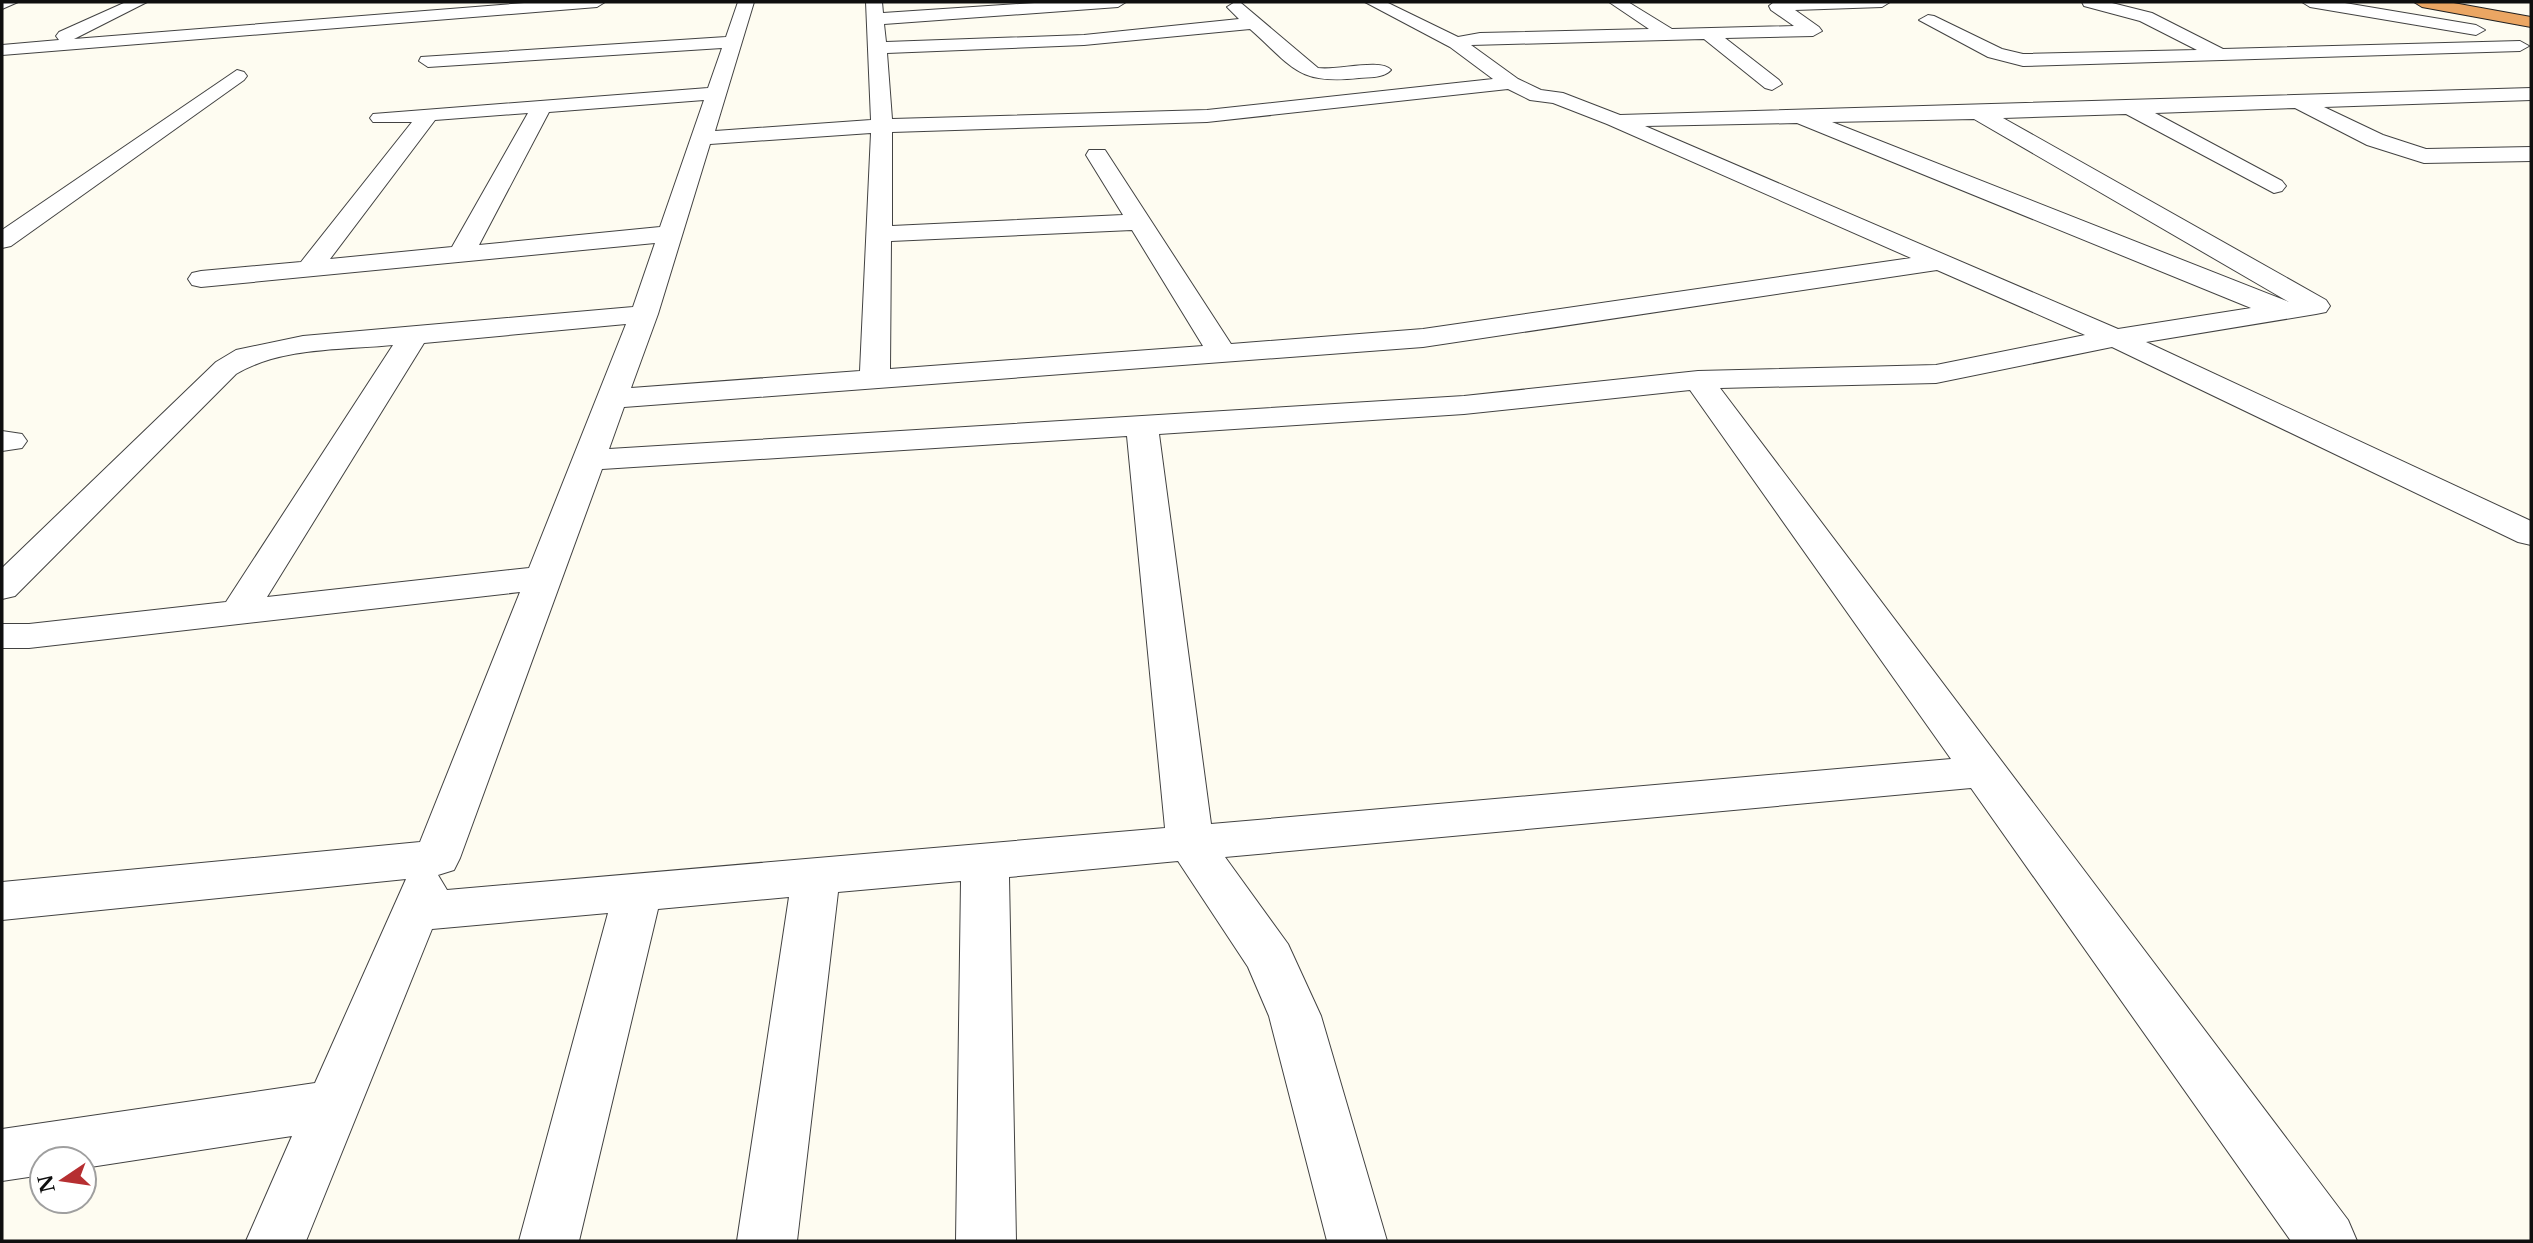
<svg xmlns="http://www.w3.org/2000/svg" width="2533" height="1243" font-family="'Libre Baskerville',serif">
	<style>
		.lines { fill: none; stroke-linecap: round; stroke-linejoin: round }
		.minor-casing { stroke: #424242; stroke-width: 2 }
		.highway-casing { stroke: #202020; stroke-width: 2 }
		.minor { fill: #fff; fill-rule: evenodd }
		.highway { fill: #eba663; fill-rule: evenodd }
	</style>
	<rect width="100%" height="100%" fill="#fefcf1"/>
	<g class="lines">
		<!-- minor casing -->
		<g class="minor-casing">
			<g id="minor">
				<path d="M 2,2 L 18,2 L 2,9 Z"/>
				<path d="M 126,2 L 147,2 L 74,39 L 537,2 L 605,2 L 597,7 L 2,55 L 2,45 L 59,40 L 56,36 L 59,32 Z"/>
				<path d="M 738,2 L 754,2 L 715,131 L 871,120 L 866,2 L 882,2 L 883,13 L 1049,2 L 1126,2 L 1118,7 L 884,24 L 886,42 L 1084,35 L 1239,19 L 1227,7 L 1235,2 L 1241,3 L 1318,68 C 1336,71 1381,58 1391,70 C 1384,78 1370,77 1359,78 C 1297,85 1293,67 1250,29 L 1084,45 L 887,53 L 892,119 L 1207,110 L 1493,79 L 1450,47 L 1365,2 L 1386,2 L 1458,37 L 1480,33 L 1649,29 L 1609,2 L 1628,2 L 1672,29 L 1794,26 L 1771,10 L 1769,6 L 1774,2 L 1890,2 L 1882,7 L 1795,10 L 1819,27 L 1822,31 L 1813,36 L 1725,38 L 1779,80 L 1782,84 L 1772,90 L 1765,88 L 1704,39 L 1471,45 L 1518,79 L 1541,90 L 1563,93 L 1620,115 L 2531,88 L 2531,100 L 2324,107 L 2383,135 L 2426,149 L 2531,147 L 2531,161 L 2424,163 L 2367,145 L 2295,108 L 2155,113 L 2282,181 L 2286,186 L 2282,191 L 2274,193 L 2126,114 L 2003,118 L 2326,300 L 2330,306 L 2326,312 L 2316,314 L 2146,342 L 2531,521 L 2531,545 L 2518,542 L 2112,347 L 1936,383 L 1720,388 L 2348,1220 L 2357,1241 L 2291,1241 L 1971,788 L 1225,857 L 1288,944 L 1321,1016 L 1387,1241 L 1327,1241 L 1269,1016 L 1248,967 L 1178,861 L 1009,877 L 1016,1241 L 956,1241 L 961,881 L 838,892 L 797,1241 L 737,1241 L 789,897 L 658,909 L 579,1241 L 519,1241 L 608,913 L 432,929 L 306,1241 L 246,1241 L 292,1136 L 84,1168 L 84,1159 L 42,1159 L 42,1175 L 2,1181 L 2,1129 L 315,1083 L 406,879 L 2,920 L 2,882 L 420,842 L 520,592 L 29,648 L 2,648 L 2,624 L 29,624 L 226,602 L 393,345 C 342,350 281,347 236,374 L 15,596 L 2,599 L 2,568 L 216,362 L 236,350 L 303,336 L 633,307 L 655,243 L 201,287 L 192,285 L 188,279 L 192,273 L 201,271 L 301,262 L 412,122 L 373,122 L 370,118 L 373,114 L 708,88 L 722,48 L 428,67 L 419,61 L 421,57 L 726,37 ZM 1508,89 L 1530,100 L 1553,103 L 1607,124 L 1911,258 L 1423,329 L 1231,344 L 1105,150 L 1089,150 L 1086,155 L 1123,215 L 892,226 L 892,132 L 1207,122 ZM 704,100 L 660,227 L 479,245 L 549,112 ZM 528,113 L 452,247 L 330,259 L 435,120 ZM 1974,119 L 2289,302 L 1832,122 ZM 1797,123 L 2251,308 L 2118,329 L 1645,126 ZM 871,133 L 860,371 L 631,388 L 658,314 L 710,144 ZM 1132,230 L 1203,346 L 890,369 L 891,241 ZM 1937,270 L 2085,335 L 1936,365 L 1698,371 L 1464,396 L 609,449 L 624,407 L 1423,347 ZM 626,324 L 529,568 L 267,597 L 424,343 ZM 1690,390 L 1951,759 L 1211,824 L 1159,434 L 1464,414 ZM 1127,436 L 1165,828 L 447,890 L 438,875 L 454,870 L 460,858 L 602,469 Z"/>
				<path d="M 2082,2 L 2108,2 L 2152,13 L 2223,49 L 2520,41 L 2529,46 L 2520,51 L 2023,66 L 1988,57 L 1919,20 L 1928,15 L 1934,16 L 2002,49 L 2023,54 L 2197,50 L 2140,21 L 2084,6 Z"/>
				<path d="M 2302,2 L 2339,2 L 2476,25 L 2485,30 L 2476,35 L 2310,7 Z"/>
				<path d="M 237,70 L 244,72 L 247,76 L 244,80 L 11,246 L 2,248 L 2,230 Z"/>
				<path d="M 2,431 L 22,434 L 27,441 L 22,448 L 2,451 Z"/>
			</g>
		</g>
		<!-- highway casing -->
		<g class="highway-casing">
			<path id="highway" d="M 2414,2 L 2448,2 L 2531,17 L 2531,27 L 2422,7 Z"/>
		</g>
		<!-- minor -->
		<use href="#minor" class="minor"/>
		<!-- highway -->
		<use href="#highway" class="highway"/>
	</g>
	<!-- border -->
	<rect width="2533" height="1243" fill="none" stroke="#0f0f0f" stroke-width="7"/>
	<!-- north arrow -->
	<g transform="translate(63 1180) rotate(257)"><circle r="33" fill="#ffffff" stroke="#9f9f9f" stroke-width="2"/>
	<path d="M0-5L12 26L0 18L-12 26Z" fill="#b62f31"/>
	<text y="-10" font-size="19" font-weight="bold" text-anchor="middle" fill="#0f0f0f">N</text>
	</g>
</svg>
